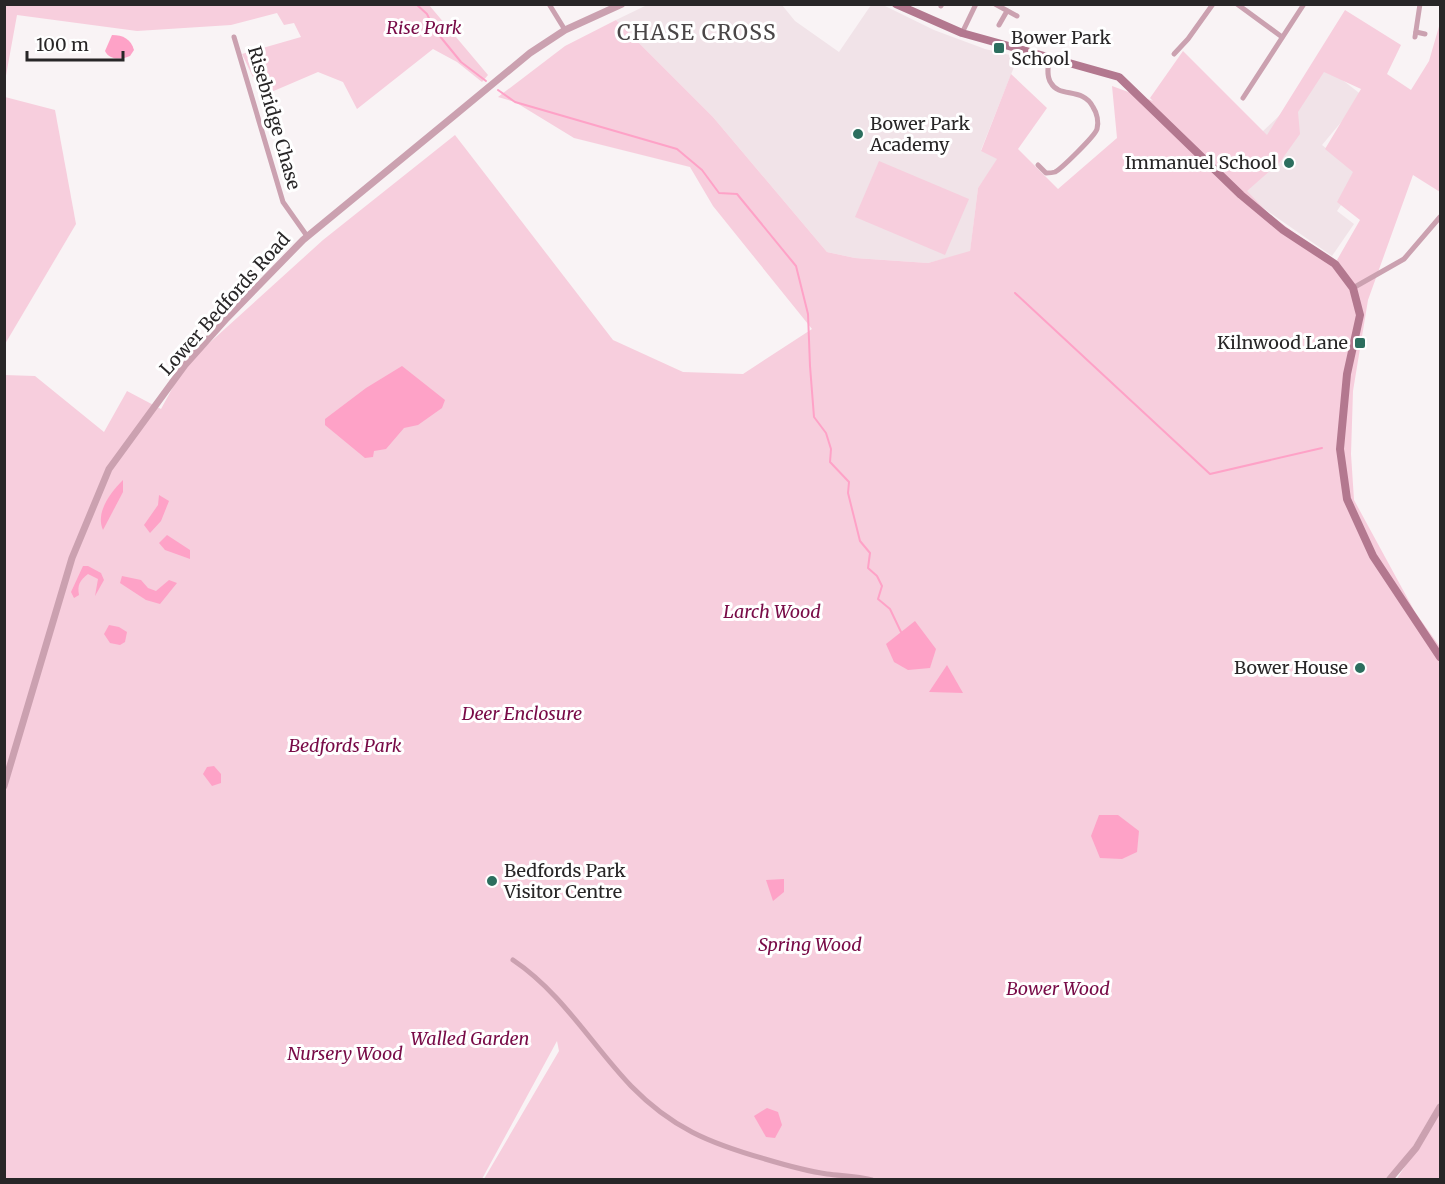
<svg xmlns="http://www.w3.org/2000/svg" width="1445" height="1184" font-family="Merriweather,serif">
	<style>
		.built { fill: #f1e3e8 }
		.green { fill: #f7cedd; fill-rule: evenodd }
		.water { fill: #fea2c7 }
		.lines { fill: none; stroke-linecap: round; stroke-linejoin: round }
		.stream { stroke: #fea2c7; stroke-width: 2 }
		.minor { stroke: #cba1b0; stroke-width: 5 }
		.tertiary { stroke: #cba1b0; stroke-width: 7 }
		.secondary { stroke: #b3788f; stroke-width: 8 }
		.poi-dot { fill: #2c6e5e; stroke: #fff; stroke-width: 2 }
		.labels { text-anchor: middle; stroke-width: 6; stroke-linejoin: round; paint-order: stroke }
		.park-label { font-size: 18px; font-style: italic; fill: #780b47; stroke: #fff }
		.poi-label { font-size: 18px; fill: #282627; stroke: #fff; text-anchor: start }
		.street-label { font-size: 18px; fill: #282627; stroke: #fff }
		.quarter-label { font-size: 21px; letter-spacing: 1.5px; fill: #4a4647; stroke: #fff }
	</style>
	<rect width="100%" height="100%" fill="#f9f3f5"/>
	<!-- built -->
	<g class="built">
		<path d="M 647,5 L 782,5 L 795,21 L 839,52 L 871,5 L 883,5 L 934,30 L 985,49 L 1018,57 L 981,150 L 998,159 L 978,188 L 970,252 L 928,263 L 855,258 L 827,252 L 713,117 L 616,20 Z"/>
		<path d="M 1317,60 L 1363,96 L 1322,145 L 1361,176 L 1337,211 L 1354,224 L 1332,256 L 1236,189 L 1262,132 L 1281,114 L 1295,95 Z"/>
	</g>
	<!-- green -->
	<g class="green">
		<path d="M 5,4 L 429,5 L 488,75 L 482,82 L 457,62 L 433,49 L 357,109 L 343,82 L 318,72 L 262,96 L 242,54 L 301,37 L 294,23 L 284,25 L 277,13 L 231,25 L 137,31 L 17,15 L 5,81 Z"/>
		<path d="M 1345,10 L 1401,45 L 1387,74 L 1411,90 L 1429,61 L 1440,23 L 1440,192 L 1413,175 L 1368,300 L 1353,391 L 1351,454 L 1354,500 L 1415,612 L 1440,647 L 1440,1101 L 1411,1150 L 1385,1179 L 484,1179 L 559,1051 L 557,1041 L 482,1179 L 5,1179 L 4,375 L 35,376 L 104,432 L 127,391 L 161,409 L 185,365 L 323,240 L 455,135 L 613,340 L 683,372 L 743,374 L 812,329 L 713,206 L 690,167 L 574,138 L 515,102 L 498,97 L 565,46 L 616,20 L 713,117 L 827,252 L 855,258 L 928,263 L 970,251 L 978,188 L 997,159 L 981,151 L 1011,74 L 1047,108 L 1018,149 L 1058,189 L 1117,138 L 1112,86 L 1153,101 L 1150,98 L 1183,51 L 1267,135 ZM 1324,72 L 1361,89 L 1325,149 L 1353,172 L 1337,202 L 1360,220 L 1337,260 L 1343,268 L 1270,215 L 1247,191 L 1280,162 L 1300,134 L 1298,112 Z"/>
		<path d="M 5,97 L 55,110 L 76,224 L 5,344 Z"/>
		<path d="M 879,161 L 969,199 L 945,255 L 855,217 Z"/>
		<path d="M 1440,1113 L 1440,1179 L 1396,1180 Z"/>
	</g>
	<!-- water -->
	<g class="water">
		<path d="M 112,35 C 123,35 131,39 134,50 L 130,56 C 121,60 109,60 105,51 Z"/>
		<path d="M 402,366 L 445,400 L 442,408 L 418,425 L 404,428 L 386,449 L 374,451 L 373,457 L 365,458 L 325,425 L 325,419 L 366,388 Z"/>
		<path d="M 123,480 L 123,492 L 103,530 C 95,512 111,492 123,480 Z"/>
		<path d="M 159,495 L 169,501 L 161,521 L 150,533 L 144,525 L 158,505 Z"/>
		<path d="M 167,535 L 190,550 L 190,559 L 165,550 L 159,543 Z"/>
		<path d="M 83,566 L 88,566 L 101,573 L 104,580 L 95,596 L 98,579 L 88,574 C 80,580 77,585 79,595 L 74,598 L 71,592 Z"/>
		<path d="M 122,576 L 141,580 L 148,588 L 156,591 L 169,580 L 177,583 L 160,604 L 146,600 L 120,583 Z"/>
		<path d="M 915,621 L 936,649 L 930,668 L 908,670 L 894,662 L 886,644 Z"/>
		<path d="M 109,625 L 119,627 L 127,632 L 125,642 L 120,645 L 110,643 L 104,634 Z"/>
		<path d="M 947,665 L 963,693 L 929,692 Z"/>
		<path d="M 214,766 L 221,774 L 221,783 L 212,786 L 203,774 L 207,767 Z"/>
		<path d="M 1099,815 L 1118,815 L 1139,831 L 1137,852 L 1122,859 L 1100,858 L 1091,836 Z"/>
		<path d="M 784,879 L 784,892 L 773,901 L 766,880 Z"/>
		<path d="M 767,1108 L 778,1112 L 782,1125 L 775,1138 L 766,1137 L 754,1116 Z"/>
	</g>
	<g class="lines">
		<!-- stream -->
		<g class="stream">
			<path d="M 416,4 L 427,14 L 434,29 L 461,62 L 486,81"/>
			<path d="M 498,90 L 515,102 L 677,149 L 702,170 L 719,193 L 737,194 L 796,266 L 808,314 L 810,366 L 814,417 L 826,433 L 831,449 L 830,462 L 849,482 L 848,493 L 860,541 L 870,553 L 868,568 L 877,576 L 882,586 L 878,599 L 890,609 L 901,632"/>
			<path d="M 1015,293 L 1210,474 L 1322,448"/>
		</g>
		<!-- minor -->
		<g class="minor">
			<path d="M 549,4 L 565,30"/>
			<path d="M 995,4 L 1017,16"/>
			<path d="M 1237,4 L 1282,37"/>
			<path d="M 941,6 L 942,4"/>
			<path d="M 999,25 L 1007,11"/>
			<path d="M 1416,32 L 1425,34"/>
			<path d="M 962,33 L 976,4"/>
			<path d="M 234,37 L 283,202 L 307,236"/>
			<path d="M 1415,37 L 1420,4"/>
			<path d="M 1174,54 L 1188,39 L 1213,4"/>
			<path d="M 1243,98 L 1304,4"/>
			<path d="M 1038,165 L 1046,173 C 1049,173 1052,173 1055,172 C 1061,169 1095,136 1097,129 C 1099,122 1097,113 1093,107 C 1083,87 1059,98 1051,83 C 1046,76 1048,65 1050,56"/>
			<path d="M 1353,288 L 1404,259 L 1440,217"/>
			<path d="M 513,960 C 562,993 591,1044 631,1086 C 672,1128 709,1143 765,1159 C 785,1165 806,1171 827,1174 C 842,1176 857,1176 872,1180"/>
		</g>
		<!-- tertiary -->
		<g class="tertiary">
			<path d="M 4,786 L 72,558 L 109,469 L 185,365 L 227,318 L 303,240 L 455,115 L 530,53 L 565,30 L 622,4"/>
			<path d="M 1389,1180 L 1416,1148 L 1440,1107"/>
		</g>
		<!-- secondary -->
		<path class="secondary" d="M 896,4 L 962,33 L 1119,77 L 1241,195 L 1283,230 L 1335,264 L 1353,288 L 1360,315 L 1347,374 L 1340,449 L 1347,499 L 1373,556 L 1440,657"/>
	</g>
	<!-- markers -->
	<g class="poi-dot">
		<rect x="993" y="42" width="12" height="12" rx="3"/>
		<circle cx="858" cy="134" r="6"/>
		<circle cx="1289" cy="163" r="6"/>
		<rect x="1354" y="337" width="12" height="12" rx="3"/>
		<circle cx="1360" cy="668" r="6"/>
		<circle cx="492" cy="881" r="6"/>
	</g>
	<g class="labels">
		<!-- park labels -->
		<g class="park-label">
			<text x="424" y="34">Rise Park</text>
			<text x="772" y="618">Larch Wood</text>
			<text x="522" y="720">Deer Enclosure</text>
			<text x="345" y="752">Bedfords Park</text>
			<text x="810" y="951">Spring Wood</text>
			<text x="1058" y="995">Bower Wood</text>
			<text x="470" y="1045">Walled Garden</text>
			<text x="345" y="1060">Nursery Wood</text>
		</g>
		<!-- poi labels -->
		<g class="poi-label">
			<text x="1011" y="44">Bower Park<tspan x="1011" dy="21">School</tspan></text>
			<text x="870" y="130">Bower Park<tspan x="870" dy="21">Academy</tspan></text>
			<text x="1277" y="169" text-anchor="end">Immanuel School</text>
			<text x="1348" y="349" text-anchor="end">Kilnwood Lane</text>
			<text x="1348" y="674" text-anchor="end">Bower House</text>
			<text x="504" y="877">Bedfords Park<tspan x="504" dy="21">Visitor Centre</tspan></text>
		</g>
		<!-- street labels -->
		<g class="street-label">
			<text transform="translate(274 118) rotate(74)" y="6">Risebridge Chase</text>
			<text transform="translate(225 304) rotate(-48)" y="6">Lower Bedfords Road</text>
		</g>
		<!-- quarter labels -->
		<g class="quarter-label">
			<text x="697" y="40">CHASE CROSS</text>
		</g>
	</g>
	<!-- border -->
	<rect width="1445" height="1184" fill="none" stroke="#282627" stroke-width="12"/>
	<!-- scale -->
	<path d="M27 51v9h96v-9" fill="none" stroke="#282627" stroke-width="3"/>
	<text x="36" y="51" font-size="18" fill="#282627" stroke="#ffffff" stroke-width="4.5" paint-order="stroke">100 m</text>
</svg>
